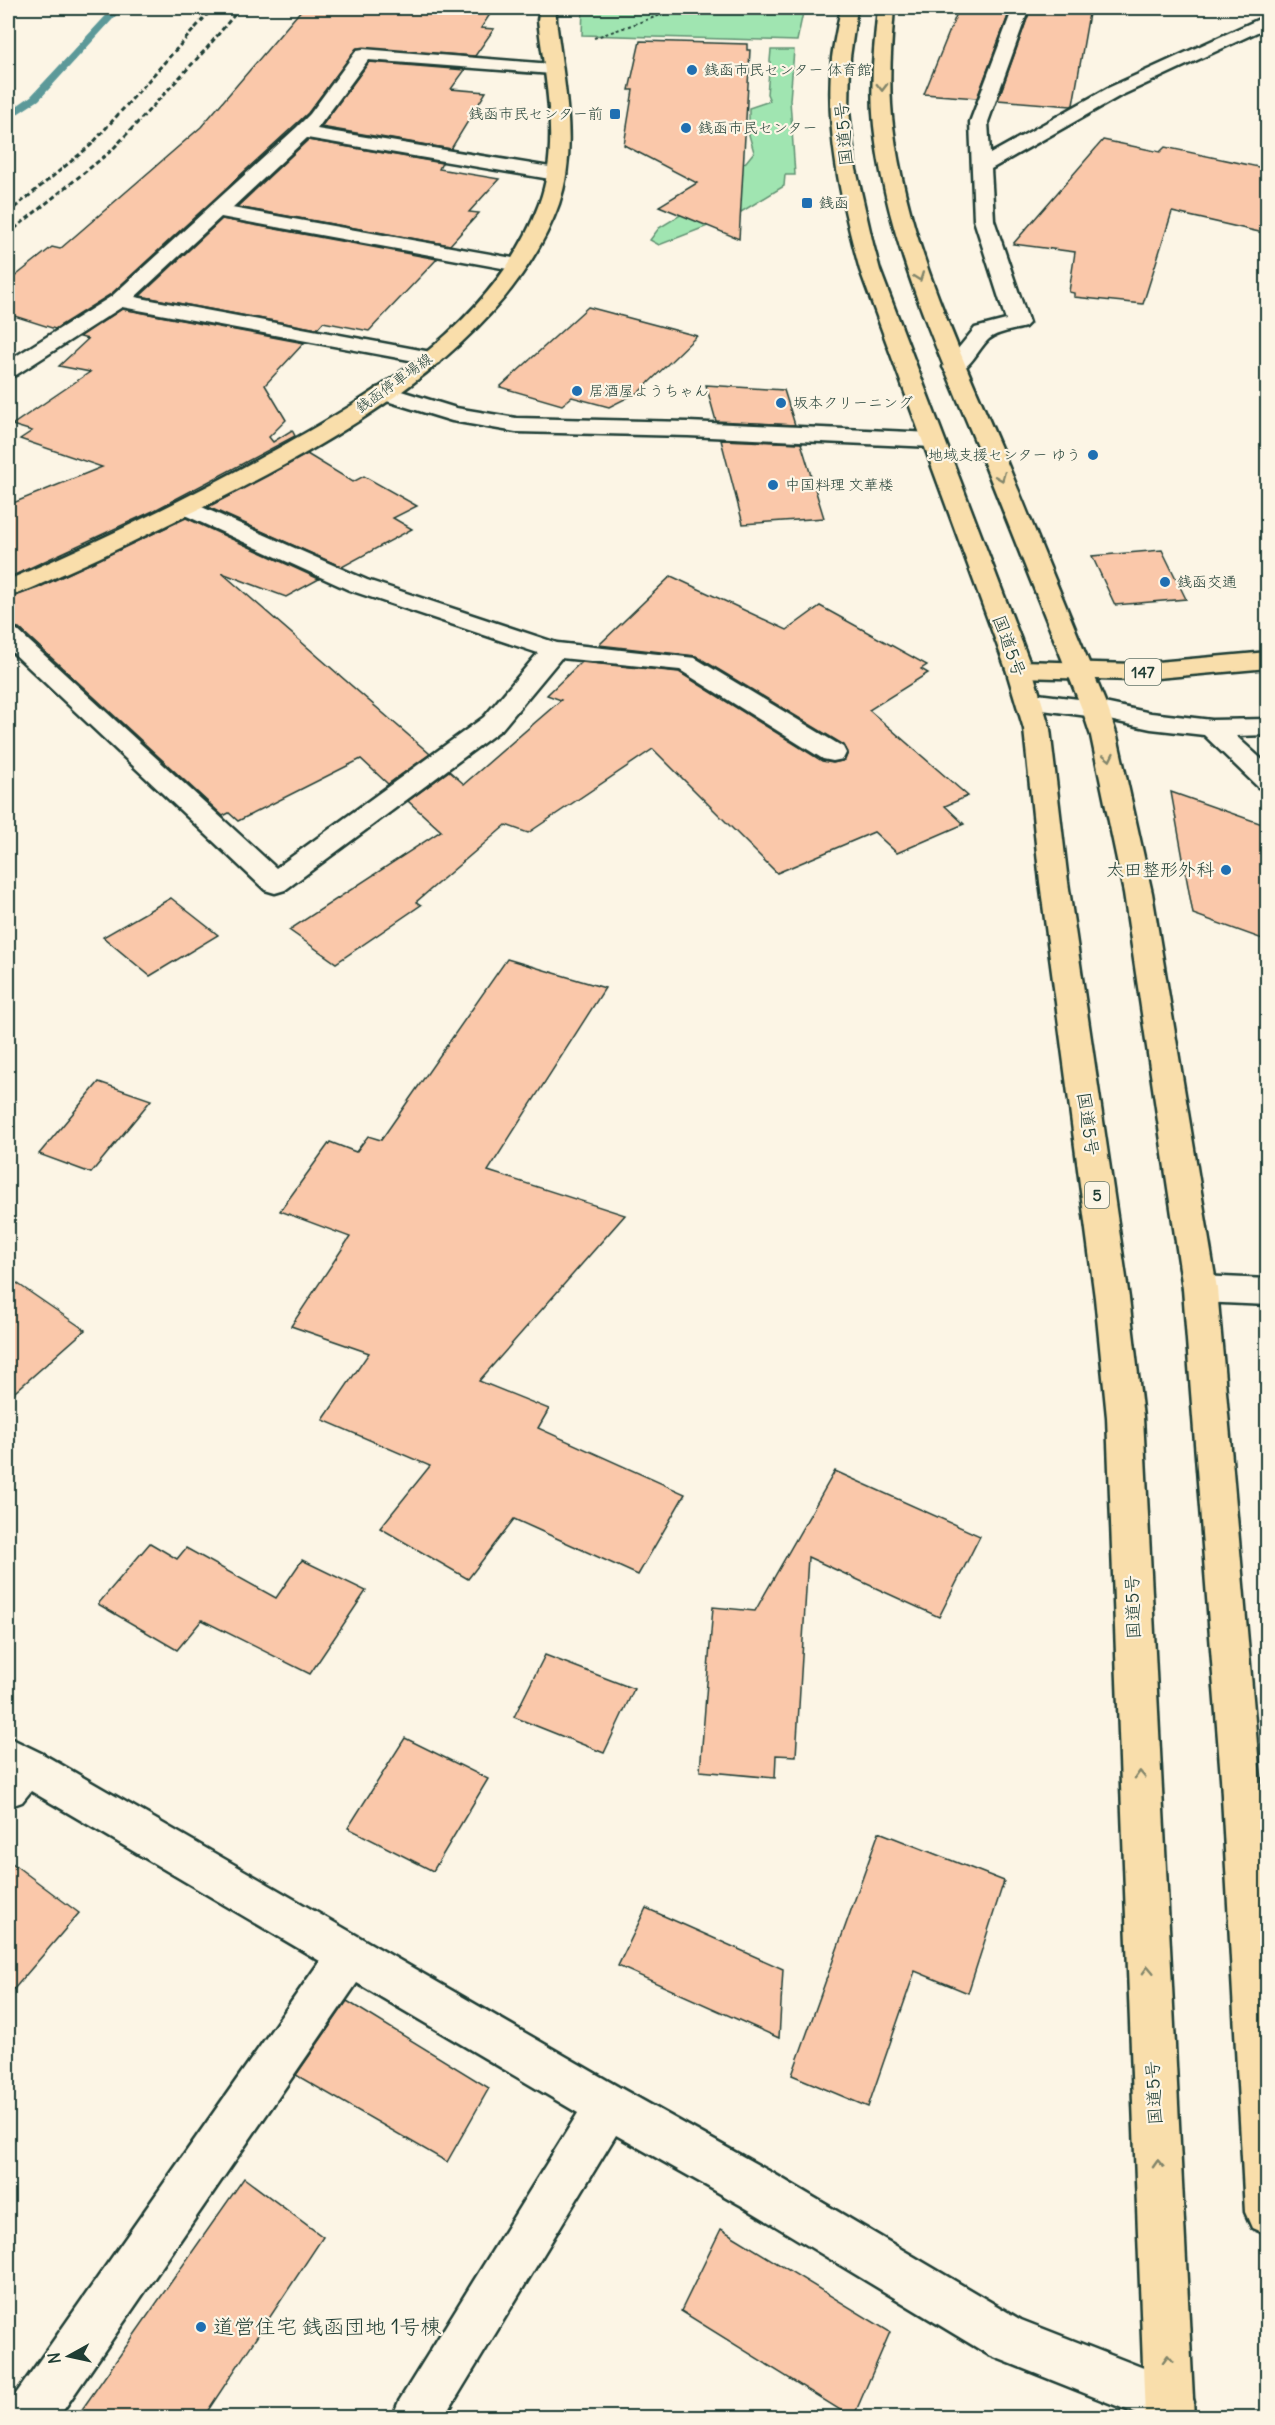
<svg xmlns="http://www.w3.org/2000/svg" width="1275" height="2425" font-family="Delius,'Klee One',sans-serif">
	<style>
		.green { fill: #a0e5b1; stroke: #609172; stroke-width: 1.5 }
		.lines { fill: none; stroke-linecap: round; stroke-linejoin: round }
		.stream { fill: #5c9999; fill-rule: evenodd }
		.building { fill: #fac8aa; stroke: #1f3d34; stroke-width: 1.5 }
		.minor-casing { stroke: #1f3d34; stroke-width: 5 }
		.major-casing { stroke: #1f3d34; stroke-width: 5 }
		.highway-casing { stroke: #1f3d34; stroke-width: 5 }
		.path { stroke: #1f3d34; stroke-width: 2; stroke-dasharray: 3 3; stroke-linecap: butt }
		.minor { fill: #fcf5e5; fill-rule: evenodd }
		.major { fill: #f9deab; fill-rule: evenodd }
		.highway { fill: #f9deab; fill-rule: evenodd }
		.rail { stroke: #1f3d34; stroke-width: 3; stroke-dasharray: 5 3; stroke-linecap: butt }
		.oneway { stroke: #81856a }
		.poi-dot { fill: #1f6fb2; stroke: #fcf5e5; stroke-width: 2 }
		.labels { text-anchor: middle; stroke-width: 4.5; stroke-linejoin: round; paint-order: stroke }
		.far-poi-label { font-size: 15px; fill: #1f3d34; stroke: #fcf5e5; text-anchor: start }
		.far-street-label { font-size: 15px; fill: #1f3d34; stroke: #fcf5e5 }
		.shield { fill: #fcf5e5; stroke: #617469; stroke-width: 1.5 }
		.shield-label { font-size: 16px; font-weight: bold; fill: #1f3d34 }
		.street-label { font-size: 18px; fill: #1f3d34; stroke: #fcf5e5 }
		.poi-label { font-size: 18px; fill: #1f3d34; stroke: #fcf5e5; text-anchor: end }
		.near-poi-label { font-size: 21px; fill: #1f3d34; stroke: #fcf5e5; text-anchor: start }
	</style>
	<rect width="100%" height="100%" fill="#fcf5e5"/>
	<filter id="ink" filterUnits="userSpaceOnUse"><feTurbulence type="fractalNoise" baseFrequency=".0167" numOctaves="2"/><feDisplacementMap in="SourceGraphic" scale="12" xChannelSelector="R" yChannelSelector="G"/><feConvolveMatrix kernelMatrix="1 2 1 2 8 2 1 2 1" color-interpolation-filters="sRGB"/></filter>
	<g filter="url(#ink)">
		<!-- green -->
		<g class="green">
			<path d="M 583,8 L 804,8 L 797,41 L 582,35 Z"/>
			<path d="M 771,50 L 794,50 L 790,100 L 795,175 L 785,175 L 784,186 L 736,215 L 659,245 L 650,240 L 659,228 L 728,186 L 729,173 L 746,162 L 754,152 L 749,135 L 749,108 L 770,101 L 767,94 Z"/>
		</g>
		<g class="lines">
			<!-- stream -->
			<path class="stream" d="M 113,8 L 123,8 L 39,100 L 8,120 L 8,112 L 31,96 Z"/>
		</g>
		<!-- building -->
		<g class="building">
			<path d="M 303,8 L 494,8 L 481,28 L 494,29 L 475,56 L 357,48 L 308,113 L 111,294 L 55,329 L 8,314 L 8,282 L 52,247 L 60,249 L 201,127 Z"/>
			<path d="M 959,8 L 1011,8 L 977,98 L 924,94 Z"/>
			<path d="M 1031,8 L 1090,8 L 1073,105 L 1071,106 L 998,100 Z"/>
			<path d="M 640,41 L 747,44 L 747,50 L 750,50 L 739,239 L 659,206 L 697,183 L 624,145 L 633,90 L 629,90 Z"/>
			<path d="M 369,62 L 465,70 L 451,89 L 486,92 L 451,149 L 321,127 Z"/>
			<path d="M 308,140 L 442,163 L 439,169 L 499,179 L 469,212 L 479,213 L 450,245 L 237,207 Z"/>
			<path d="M 1103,140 L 1160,152 L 1165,147 L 1268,169 L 1268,234 L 1172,212 L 1143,304 L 1074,297 L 1074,293 L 1069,292 L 1075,252 L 1013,244 Z"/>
			<path d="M 222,219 L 437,259 L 369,331 L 323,322 L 317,329 L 140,296 Z"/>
			<path d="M 588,307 L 697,336 L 639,392 L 609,407 L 572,397 L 562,405 L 500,387 Z"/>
			<path d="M 122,309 L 304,343 L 265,385 L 286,420 L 269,437 L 273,442 L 292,430 L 295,436 L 153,511 L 8,578 L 8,505 L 102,467 L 20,439 L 32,431 L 12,425 L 90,372 L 59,366 L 88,339 L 80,337 Z"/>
			<path d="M 706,385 L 784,390 L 795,425 L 716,421 Z"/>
			<path d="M 721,440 L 801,443 L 824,518 L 743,524 Z"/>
			<path d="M 307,454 L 353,482 L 364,476 L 417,506 L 393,518 L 412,529 L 342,567 L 208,507 Z"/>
			<path d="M 186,518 L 319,579 L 286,597 L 222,573 L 430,754 L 388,784 L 361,759 L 238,821 L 229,813 L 223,816 L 19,628 L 8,626 L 8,598 L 38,588 Z"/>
			<path d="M 1162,550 L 1186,599 L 1115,605 L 1092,556 Z"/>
			<path d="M 671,576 L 787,630 L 820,606 L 927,665 L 921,669 L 928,673 L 869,710 L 968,796 L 945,806 L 964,824 L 897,853 L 874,832 L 777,873 L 653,749 L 528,833 L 506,825 L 416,902 L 421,905 L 336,963 L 289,930 L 441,831 L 408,801 L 449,771 L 464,784 L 561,700 L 547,695 L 581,662 L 679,672 L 822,761 L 833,763 L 845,760 L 848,752 L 844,745 L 696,656 L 599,645 Z"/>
			<path d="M 1171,792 L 1268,826 L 1268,941 L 1193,914 Z"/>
			<path d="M 171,898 L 218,935 L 150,976 L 103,937 Z"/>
			<path d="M 507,959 L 605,988 L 488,1171 L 625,1215 L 479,1381 L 549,1409 L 538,1428 L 685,1494 L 638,1575 L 514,1519 L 468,1579 L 380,1528 L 430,1466 L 323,1420 L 369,1353 L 291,1326 L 350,1237 L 280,1211 L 330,1142 L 356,1152 L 368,1136 L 381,1140 Z"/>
			<path d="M 99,1082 L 151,1100 L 91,1173 L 39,1154 Z"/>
			<path d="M 8,1277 L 85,1330 L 8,1398 Z"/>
			<path d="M 835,1471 L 980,1536 L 939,1617 L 808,1557 L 796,1756 L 776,1755 L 775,1778 L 700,1771 L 713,1607 L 755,1611 Z"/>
			<path d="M 150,1543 L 177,1559 L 186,1548 L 276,1598 L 302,1560 L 366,1591 L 310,1674 L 202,1620 L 177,1650 L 98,1604 Z"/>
			<path d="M 545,1655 L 634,1689 L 604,1753 L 514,1717 Z"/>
			<path d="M 405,1738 L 488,1779 L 433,1871 L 348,1828 Z"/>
			<path d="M 879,1832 L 1004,1881 L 968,1993 L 915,1971 L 868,2107 L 792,2075 Z"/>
			<path d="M 8,1860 L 79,1913 L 8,1996 Z"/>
			<path d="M 646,1908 L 783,1969 L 779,2038 L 618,1966 Z"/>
			<path d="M 347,2001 L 489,2088 L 447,2162 L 296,2075 Z"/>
			<path d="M 244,2178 L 323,2237 L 203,2418 L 76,2418 Z"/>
			<path d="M 721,2229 L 890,2332 L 853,2418 L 681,2311 Z"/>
		</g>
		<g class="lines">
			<!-- minor casing -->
			<g class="minor-casing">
				<g id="minor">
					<path d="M 1013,8 L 1029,8 L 988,122 L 990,154 L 1108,88 L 1268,15 L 1268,27 L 1120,96 L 991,169 L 994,220 L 1029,323 L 1025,327 C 1015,330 997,332 989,339 C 975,352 968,377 946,372 L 943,367 L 975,328 L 1006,320 L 974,220 L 970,122 Z"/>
					<path d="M 363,49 L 552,64 L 558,65 L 561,69 L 558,73 L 552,74 L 368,60 L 317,129 L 556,168 L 563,170 L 566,174 L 563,178 L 556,180 L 307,138 L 232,208 L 518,259 L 525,261 L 528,265 L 525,269 L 518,271 L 221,217 L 135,297 L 431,352 L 439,353 L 442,358 L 439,363 L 431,364 L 122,307 L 16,375 L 8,376 L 8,361 L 112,296 L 296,128 L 310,114 L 357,50 Z"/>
					<path d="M 385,386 L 456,408 L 516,418 L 688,422 L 933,433 L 941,435 L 944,440 L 941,445 L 933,447 L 688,436 L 516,432 L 452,421 L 377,398 L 374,393 L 377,388 Z"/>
					<path d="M 186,500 L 367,580 L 557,643 L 695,658 L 843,747 L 846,753 L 843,759 L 833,761 L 823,759 L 680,670 L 561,658 L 502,729 L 285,890 L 275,893 L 265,890 L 8,648 L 8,628 L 17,630 L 276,868 L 484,717 L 538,653 L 349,590 L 178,512 L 174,507 L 178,502 Z"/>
					<path d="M 1029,693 L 1095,701 L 1151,713 L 1212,720 L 1268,719 L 1268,735 L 1236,736 L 1268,765 L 1268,789 L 1258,787 L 1204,735 L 1151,729 L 1095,717 L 1020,707 L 1016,701 L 1020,695 Z"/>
					<path d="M 1200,1276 L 1268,1279 L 1268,1305 L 1200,1302 L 1188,1298 L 1183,1289 L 1188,1280 Z"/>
					<path d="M 8,1737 L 41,1753 L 624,2090 L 776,2175 L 1021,2320 L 1187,2385 L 1194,2402 L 1188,2418 L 1147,2418 L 989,2355 L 744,2207 L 616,2135 L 444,2418 L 392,2418 L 399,2401 L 578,2113 L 357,1983 L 58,2418 L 8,2418 L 11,2401 L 320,1961 L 31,1791 L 22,1802 L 8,1807 Z"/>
				</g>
			</g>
			<!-- major casing -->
			<g class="major-casing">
				<g id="major">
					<path d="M 540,8 L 556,8 L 556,20 C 563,79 579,146 559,204 C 501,365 288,466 144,536 C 114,551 84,565 54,578 C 39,585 23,593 8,596 L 8,580 C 87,547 165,509 240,469 C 355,407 491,333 539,204 C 561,146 545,79 538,20 Z"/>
					<path d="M 1268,652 L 1268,668 L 1135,680 L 1019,677 L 1010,674 L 1006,669 L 1010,664 L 1019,661 L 1135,664 Z"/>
				</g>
			</g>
			<!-- highway casing -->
			<g class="highway-casing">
				<g id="highway">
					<path d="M 841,8 L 857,8 L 850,57 L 849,111 L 855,165 L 873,244 L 880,270 L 1032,669 L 1050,729 L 1068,882 L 1129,1298 L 1143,1417 L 1194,2418 L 1145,2418 L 1107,1417 L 1095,1298 L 1040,882 L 1024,729 L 1006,669 L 860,270 C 841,201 825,130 832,58 C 834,41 838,25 841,8 Z"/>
					<path d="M 878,8 L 894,8 C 891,47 888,87 893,126 C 907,240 957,344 1001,448 C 1037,535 1072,622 1108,709 L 1117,736 L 1152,893 L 1217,1289 L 1268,1869 L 1268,2235 L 1252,2228 L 1245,2212 L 1221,1778 L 1183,1289 L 1124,893 L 1091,736 L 1082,709 C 1047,622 1013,535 978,448 C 935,344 886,239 874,126 C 870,86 874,47 878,8 Z"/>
				</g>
			</g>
			<!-- path -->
			<path class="path" d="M 594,38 L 681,8"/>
			<!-- minor -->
			<use href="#minor" class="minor"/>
			<!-- major -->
			<use href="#major" class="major"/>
			<!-- highway -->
			<use href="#highway" class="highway"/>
			<!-- rail -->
			<g class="rail">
				<path d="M 8,213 L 91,145 L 213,8"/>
				<path d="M 8,234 L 111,151 L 207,48 L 240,8"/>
			</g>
		</g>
		<!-- one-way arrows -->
		<defs><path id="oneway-chevron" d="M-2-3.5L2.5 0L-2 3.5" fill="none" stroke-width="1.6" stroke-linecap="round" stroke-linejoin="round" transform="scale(1.5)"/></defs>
		<g class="oneway">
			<use href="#oneway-chevron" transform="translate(882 87) rotate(89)"/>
			<use href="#oneway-chevron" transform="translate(919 277) rotate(70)"/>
			<use href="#oneway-chevron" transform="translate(1001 477) rotate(68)"/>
			<use href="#oneway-chevron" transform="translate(1109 757) rotate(78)"/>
			<use href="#oneway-chevron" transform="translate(1140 1775) rotate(-92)"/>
			<use href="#oneway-chevron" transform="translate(1148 1970) rotate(-92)"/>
			<use href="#oneway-chevron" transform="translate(1158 2164) rotate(-93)"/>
			<use href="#oneway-chevron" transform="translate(1168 2359) rotate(-93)"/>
		</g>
	</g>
	<!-- markers -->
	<g class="poi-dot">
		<circle cx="692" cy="70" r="6"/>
		<rect x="609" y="108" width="12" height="12" rx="3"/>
		<circle cx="686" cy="128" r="6"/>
		<rect x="801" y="197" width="12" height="12" rx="3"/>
		<circle cx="577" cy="391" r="6"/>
		<circle cx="781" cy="403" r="6"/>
		<circle cx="1093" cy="455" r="6"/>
		<circle cx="773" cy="485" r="6"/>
		<circle cx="1165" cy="582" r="6"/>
		<circle cx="1226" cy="870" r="6"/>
		<circle cx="201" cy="2327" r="6"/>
	</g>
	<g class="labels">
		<!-- far-poi labels -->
		<g class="far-poi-label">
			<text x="704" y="75">銭函市民センター 体育館</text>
			<text x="603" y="119" text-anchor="end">銭函市民センター前</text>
			<text x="698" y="133">銭函市民センター</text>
			<text x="819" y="208">銭函</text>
			<text x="589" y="396">居酒屋ようちゃん</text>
			<text x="793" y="408">坂本クリーニング</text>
			<text x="1081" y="460" text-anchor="end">地域支援センター ゆう</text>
			<text x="785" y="490">中国料理 文華楼</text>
			<text x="1177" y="587">銭函交通</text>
		</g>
		<!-- far-street labels -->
		<g class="far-street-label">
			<text transform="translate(394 383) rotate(-36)" y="5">銭函停車場線</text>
		</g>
		<!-- shield labels -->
		<g class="shield">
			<rect x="1125" y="659" width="36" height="26" rx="4.5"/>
			<rect x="1085" y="1182" width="24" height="26" rx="4.5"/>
		</g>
		<g class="shield-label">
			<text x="1143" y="678">147</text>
			<text x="1097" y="1201">5</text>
		</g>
		<!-- street labels -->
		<g class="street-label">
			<text transform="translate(844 134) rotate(-95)" y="6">国道5号</text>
			<text transform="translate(1009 646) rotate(70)" y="6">国道5号</text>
			<text transform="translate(1088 1124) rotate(82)" y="6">国道5号</text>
			<text transform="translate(1133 1607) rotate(-92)" y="6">国道5号</text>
			<text transform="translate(1154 2093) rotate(-93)" y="6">国道5号</text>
		</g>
		<!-- poi labels -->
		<g class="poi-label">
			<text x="1214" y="876">太田整形外科</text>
		</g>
		<!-- near-poi labels -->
		<g class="near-poi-label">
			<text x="213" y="2334">道営住宅 銭函団地 1号棟</text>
		</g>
	</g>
	<!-- margin -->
	<rect width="1275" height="2425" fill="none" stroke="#fcf5e5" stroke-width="30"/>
	<rect x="15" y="15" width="1245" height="2395" fill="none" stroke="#1f3d34" stroke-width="2" filter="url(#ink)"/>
	<!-- north arrow -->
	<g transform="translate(69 2356) rotate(262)" stroke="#fcf5e5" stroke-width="4.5" paint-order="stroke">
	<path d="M0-4.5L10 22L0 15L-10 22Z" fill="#1f3d34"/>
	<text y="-9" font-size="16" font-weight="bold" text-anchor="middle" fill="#1f3d34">N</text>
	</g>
</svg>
